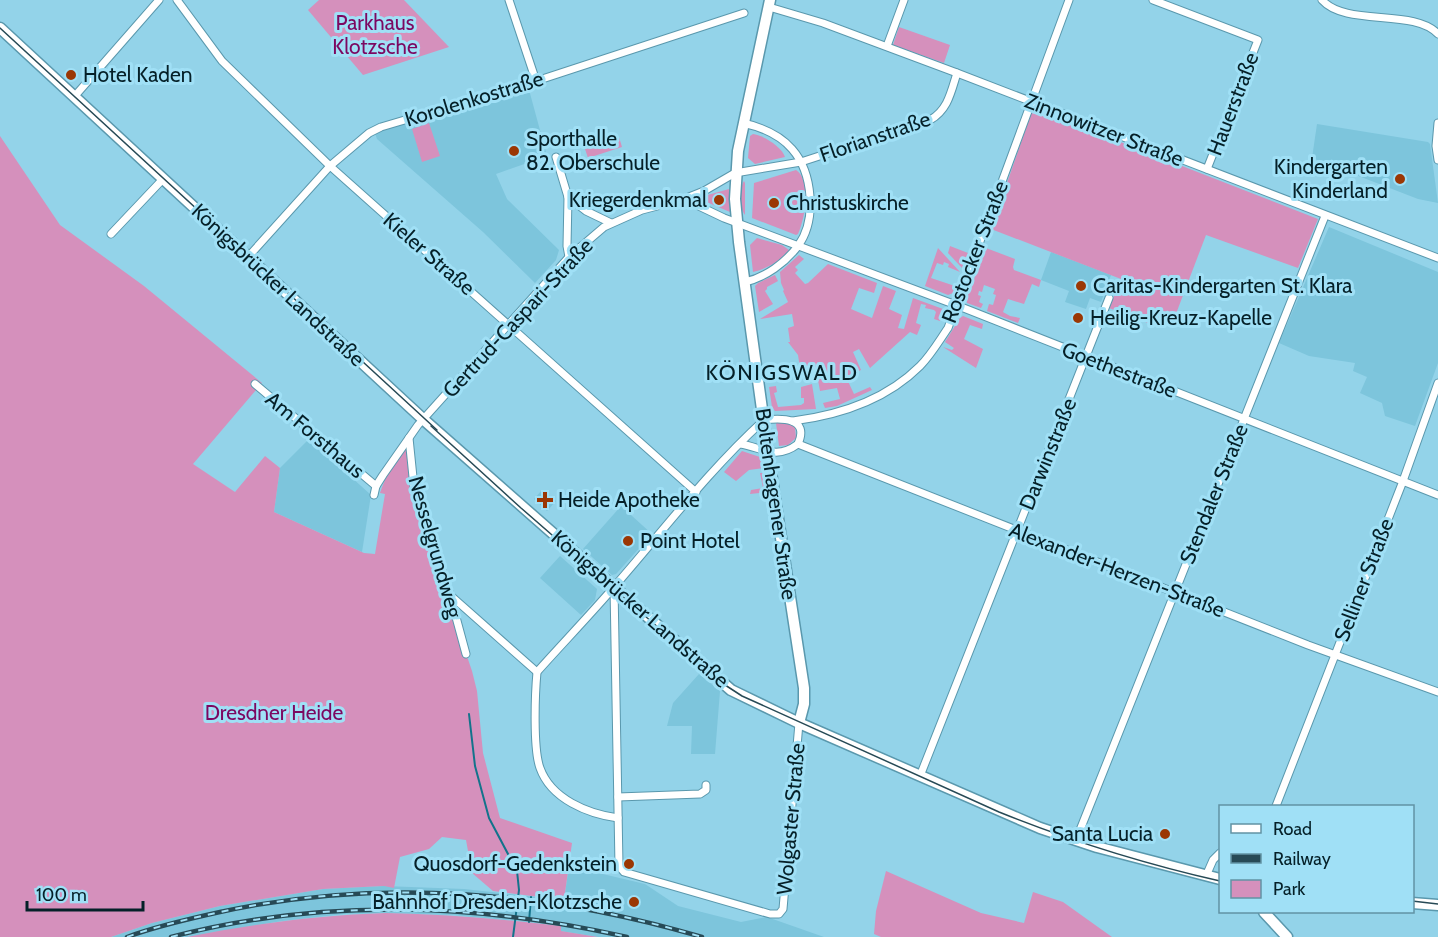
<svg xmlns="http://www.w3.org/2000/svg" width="1438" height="937" font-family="Cabin,sans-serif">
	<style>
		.built { fill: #7dc5dc }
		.green { fill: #d590bc }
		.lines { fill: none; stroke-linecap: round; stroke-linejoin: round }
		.stream { stroke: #13738b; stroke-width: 2 }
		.street-casing { stroke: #5a98ad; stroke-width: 9 }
		.secondary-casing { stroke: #5a98ad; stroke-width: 13 }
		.street { stroke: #fff; stroke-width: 7 }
		.secondary { stroke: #fff; stroke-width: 10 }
		.tram { stroke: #274a56; stroke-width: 1.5 }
		.rail-casing { stroke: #274a56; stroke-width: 4.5 }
		.rail { stroke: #a0e0f6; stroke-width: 2; stroke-dasharray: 7; stroke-linecap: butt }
		.poi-dot { fill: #9b3704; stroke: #a0e0f6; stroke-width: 2 }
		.labels { text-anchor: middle; stroke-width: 6; stroke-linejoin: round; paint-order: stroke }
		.park-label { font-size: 21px; fill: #7c0861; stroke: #a0e0f6 }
		.poi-label { font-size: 21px; fill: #052028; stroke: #a0e0f6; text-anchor: start }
		.street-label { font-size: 21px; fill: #052028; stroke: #a0e0f6 }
		.neighbourhood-label { font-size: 22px; letter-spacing: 1.5px; fill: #052028; stroke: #a0e0f6 }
	</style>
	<rect width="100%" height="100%" fill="#93d3e9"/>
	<!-- built -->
	<g class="built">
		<path d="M 528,86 L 547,156 L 496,174 L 507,199 L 559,250 L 556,260 L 535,283 L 483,232 L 377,139 L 375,133 Z"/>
		<path d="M 1317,124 L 1428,142 L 1430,144 L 1438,203 L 1418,199 L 1312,158 Z"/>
		<path d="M 1329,227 L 1438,272 L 1438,363 L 1415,426 L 1385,416 L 1382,403 L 1360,393 L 1367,377 L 1353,371 L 1355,363 L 1309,356 L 1279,343 Z"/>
		<path d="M 1051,252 L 1111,275 L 1101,302 L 1090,298 L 1086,309 L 1065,302 L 1069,291 L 1041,280 Z"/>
		<path d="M 309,439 L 371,495 L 362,552 L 274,512 L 280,468 Z"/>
		<path d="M 542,490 L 556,501 L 547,511 L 534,499 Z"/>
		<path d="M 621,506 L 652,534 L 616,574 L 612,575 L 583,549 Z"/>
		<path d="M 560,556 L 597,589 L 595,600 L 581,615 L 540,578 Z"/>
		<path d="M 699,674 L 720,691 L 715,754 L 691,754 L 692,726 L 667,726 L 673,703 Z"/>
		<path d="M 569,866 L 645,884 L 678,906 L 741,922 L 767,917 L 824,937 L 598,937 L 560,931 L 560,926 L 525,922 L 454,915 L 386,913 L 344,914 L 282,921 L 187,937 L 111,937 L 152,923 L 220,906 L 323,889 L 384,886 L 464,889 L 564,900 Z"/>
	</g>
	<!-- green -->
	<g class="green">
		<path d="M 319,0 L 404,0 L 449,47 L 363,75 L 308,10 Z"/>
		<path d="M 899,27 L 950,45 L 944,63 L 893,45 Z"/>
		<path d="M 1033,108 L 1318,219 L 1298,268 L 1206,235 L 1174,319 L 1156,326 L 1109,308 L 1121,279 L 991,229 Z"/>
		<path d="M 429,123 L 440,156 L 422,162 L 412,129 Z"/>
		<path d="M 753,134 C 763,135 782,147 785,157 L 755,164 L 748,158 L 750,136 Z"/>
		<path d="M 0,136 L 60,225 L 144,286 L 262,383 L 193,464 L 235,492 L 265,456 L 280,468 L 274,512 L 364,553 L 375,554 L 385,494 L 380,493 C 386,475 394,462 406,448 L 410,488 L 472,671 L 477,691 L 483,753 L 500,818 L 572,843 L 564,900 L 493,891 L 472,873 L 466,840 L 442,837 L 429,849 L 400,857 L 394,888 L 384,886 L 323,889 L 220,906 L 152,923 L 111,937 L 0,937 Z"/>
		<path d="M 619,137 L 622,147 L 588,158 L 585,149 Z"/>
		<path d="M 796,170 C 812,181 805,218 798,234 L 796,235 L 752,218 L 754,183 Z"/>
		<path d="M 744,181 L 745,183 L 745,215 C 739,208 739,189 744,181 Z"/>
		<path d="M 729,189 L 730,212 L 702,200 L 704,196 Z"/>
		<path d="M 757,238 L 782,245 L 789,250 C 779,262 768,268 753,272 L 750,245 Z"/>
		<path d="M 950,246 L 968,253 L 962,268 L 948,253 Z"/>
		<path d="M 938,248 L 960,272 L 948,267 L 949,264 L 944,262 L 943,265 L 937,263 L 931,278 L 955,286 L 953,293 L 948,295 L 925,286 Z"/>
		<path d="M 986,248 L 1015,259 L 1013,267 L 1014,270 L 1041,280 L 1039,287 L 1032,284 L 1024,304 L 1008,299 L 1003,312 L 1010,316 L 1020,318 L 1018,323 L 987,311 L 989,304 L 993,305 L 996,295 L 993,294 L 995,289 L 984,285 L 982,292 L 979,291 L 978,295 L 981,296 L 979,302 L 983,304 L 981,308 L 967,303 L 966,300 Z"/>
		<path d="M 799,255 L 804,259 L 795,267 L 798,270 L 795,273 L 805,284 L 808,283 L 828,264 L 877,283 L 874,293 L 859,288 L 851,309 L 872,318 L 883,286 L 896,291 L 889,309 L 902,315 L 898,328 L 904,329 L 913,298 L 943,309 L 944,313 L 940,321 L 934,319 L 936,312 L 934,310 L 925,308 L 926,305 L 921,304 L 916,323 L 921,325 L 917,335 L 910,332 L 870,368 L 859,349 L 853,352 L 861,370 L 846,377 L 854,394 L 870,387 L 872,390 L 837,406 L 825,408 L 823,403 L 840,399 L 837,388 L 820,391 L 818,380 L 811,380 L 810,372 L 815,371 L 814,366 L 800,368 L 798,355 L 788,342 L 790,342 L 788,328 L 794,326 L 792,314 L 760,319 L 788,302 L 783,291 L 784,290 L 781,283 L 780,272 Z"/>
		<path d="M 775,275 L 778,281 L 767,287 L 767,289 L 765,291 L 773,304 L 759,312 L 755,286 L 758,283 Z"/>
		<path d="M 963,316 L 983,324 L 982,329 L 970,325 L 964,339 L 983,349 L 976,368 L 943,347 L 952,350 L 954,348 L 945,342 L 960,318 Z"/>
		<path d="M 812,384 L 816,409 L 775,411 L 772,407 L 769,387 L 776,386 L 777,392 L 774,393 L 778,407 L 801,405 L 804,403 L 804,398 L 801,398 L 801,387 Z"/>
		<path d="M 788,422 L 795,427 L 796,438 L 788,445 L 779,446 L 776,423 Z"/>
		<path d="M 742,451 L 760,457 L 764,468 L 749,470 L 736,481 L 724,472 Z"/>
		<path d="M 760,473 L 765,473 L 768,492 L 750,494 L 751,490 L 763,488 Z"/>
		<path d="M 886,871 L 981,913 L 1024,923 L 1033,892 L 1063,902 L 1112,937 L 881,937 L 874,934 L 876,911 Z"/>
		<path d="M 386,913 C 445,914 502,919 561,926 L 561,931 L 598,937 L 187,937 C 253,924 319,915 386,913 Z"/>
	</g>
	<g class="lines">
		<!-- stream -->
		<g class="stream">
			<path d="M 469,714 L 475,766 L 489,818 L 517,871 L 519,890 L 513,937"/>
			<path d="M 529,922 L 531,897"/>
		</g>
		<!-- street casing -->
		<g class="street-casing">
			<g id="street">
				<path d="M 177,0 L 222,61 L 330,166 L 696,492"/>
				<path d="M 509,0 L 536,81"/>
				<path d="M 1153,0 L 1258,40 L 1207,169"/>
				<path d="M 1322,0 C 1346,27 1414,8 1438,34"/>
				<path d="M 769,7 L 823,23 L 957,73 L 1438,258"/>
				<path d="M 887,46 L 904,0"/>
				<path d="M 74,97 L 159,0"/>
				<path d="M 743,123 C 761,127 780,135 792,149 C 813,173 817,220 798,246 C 785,263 766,277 745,282"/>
				<path d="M 1438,123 L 1436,146 L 1438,160"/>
				<path d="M 556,157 L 568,197 L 567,246 L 569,257"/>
				<path d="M 568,197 L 586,211 L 611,223"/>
				<path d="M 684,199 L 724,218 L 956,305 L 1438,495"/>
				<path d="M 111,234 L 163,179"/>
				<path d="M 248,257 L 330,166 L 369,133 L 381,127 L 530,83 L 744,13"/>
				<path d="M 255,384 L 376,486"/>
				<path d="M 793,421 C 840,415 886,400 920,366 C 931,355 939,341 948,328 L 1069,0"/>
				<path d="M 409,438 L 414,487 L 450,595 L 466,654"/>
				<path d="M 798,444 L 1308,645 L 1438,692"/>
				<path d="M 374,495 L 376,486 L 383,475 L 418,425 L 569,257 L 604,227 L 642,210 L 684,199 L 704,191 L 735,173 L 801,162 L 930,120 C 948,110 951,92 957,73"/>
				<path d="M 614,587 L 619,866 L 624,872 L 770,914 L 779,914 L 783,909 L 799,723"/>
				<path d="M 450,595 L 537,672"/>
				<path d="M 920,776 L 1109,298"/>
				<path d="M 618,797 L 700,794 L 706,790 L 706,785"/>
				<path d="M 1276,806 L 1403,481 L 1438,383"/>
				<path d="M 618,818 C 588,814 551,799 540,768 C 533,749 535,694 537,672 C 562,644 589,616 614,587 C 663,531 709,470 764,420 C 781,418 810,417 798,444 C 775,461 762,447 740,444"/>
				<path d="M 1076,840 L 1325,216"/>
				<path d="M 1206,876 L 1213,860 L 1220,853"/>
			</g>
		</g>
		<!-- secondary casing -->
		<g class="secondary-casing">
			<g id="secondary">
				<path d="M 770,0 L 738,151 L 735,199 L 739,242 L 768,453 L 804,688 L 804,704 L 799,723"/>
				<path d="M 0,28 L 424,420 L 731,690 L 799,723 L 1040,828 L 1097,847 L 1220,879"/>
				<path d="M 1412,903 L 1438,905"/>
				<path d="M 1264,912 L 1287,937"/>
			</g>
		</g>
		<!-- street -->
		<use href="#street" class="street"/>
		<!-- secondary -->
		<use href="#secondary" class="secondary"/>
		<!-- tram -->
		<g class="tram">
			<path d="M 0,28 L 437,430"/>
			<path d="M 431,426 L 521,508 L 722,683 L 742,696 L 999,812 C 1071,841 1145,864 1220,881"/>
			<path d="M 1412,901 L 1438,904"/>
		</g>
		<!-- rail casing -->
		<g class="rail-casing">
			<g id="rail">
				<path d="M 127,937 C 157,926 188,919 220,912 C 380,877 546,891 702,937"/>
				<path d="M 171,937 C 321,898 478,903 627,937"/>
			</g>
		</g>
		<!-- rail -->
		<use href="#rail" class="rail"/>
	</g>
	<!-- markers -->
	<g class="poi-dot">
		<circle cx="71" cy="75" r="6"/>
		<circle cx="514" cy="151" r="6"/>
		<circle cx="1400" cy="179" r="6"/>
		<circle cx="719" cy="200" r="6"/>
		<circle cx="774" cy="203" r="6"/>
		<circle cx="1081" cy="286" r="6"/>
		<circle cx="1078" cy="318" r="6"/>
		<path d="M542 491h6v6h6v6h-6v6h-6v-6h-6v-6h6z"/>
		<circle cx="628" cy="541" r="6"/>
		<circle cx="1165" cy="834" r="6"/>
		<circle cx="629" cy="864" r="6"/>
		<circle cx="634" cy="902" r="6"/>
	</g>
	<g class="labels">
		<!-- park labels -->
		<g class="park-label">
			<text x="375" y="30">Parkhaus<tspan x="375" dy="24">Klotzsche</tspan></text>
			<text x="274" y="720">Dresdner Heide</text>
		</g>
		<!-- poi labels -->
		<g class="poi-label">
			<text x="83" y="82">Hotel Kaden</text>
			<text x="526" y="146">Sporthalle<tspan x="526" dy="24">82. Oberschule</tspan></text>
			<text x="1388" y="174" text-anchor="end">Kindergarten<tspan x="1388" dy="24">Kinderland</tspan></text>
			<text x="707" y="207" text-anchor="end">Kriegerdenkmal</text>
			<text x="786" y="210">Christuskirche</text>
			<text x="1093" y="293">Caritas-Kindergarten St. Klara</text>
			<text x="1090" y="325">Heilig-Kreuz-Kapelle</text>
			<text x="558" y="507">Heide Apotheke</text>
			<text x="640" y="548">Point Hotel</text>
			<text x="1153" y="841" text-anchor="end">Santa Lucia</text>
			<text x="617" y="871" text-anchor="end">Quosdorf-Gedenkstein</text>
			<text x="622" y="909" text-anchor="end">Bahnhof Dresden-Klotzsche</text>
		</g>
		<!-- street labels -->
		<g class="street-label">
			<text transform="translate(474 99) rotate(-17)" y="7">Korolenkostraße</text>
			<text transform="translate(1233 104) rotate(-69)" y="7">Hauerstraße</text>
			<text transform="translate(1104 130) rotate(21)" y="7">Zinnowitzer Straße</text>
			<text transform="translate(875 137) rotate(-19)" y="7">Florianstraße</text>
			<text transform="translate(975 252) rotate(-69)" y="7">Rostocker Straße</text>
			<text transform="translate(429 254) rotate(41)" y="7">Kieler Straße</text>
			<text transform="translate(278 285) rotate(43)" y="7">Königsbrücker Landstraße</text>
			<text transform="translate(518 318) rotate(-47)" y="7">Gertrud-Caspari-Straße</text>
			<text transform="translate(1119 370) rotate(21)" y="7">Goethestraße</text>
			<text transform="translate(315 435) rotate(40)" y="7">Am Forsthaus</text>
			<text transform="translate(1048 454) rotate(-68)" y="7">Darwinstraße</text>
			<text transform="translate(1214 494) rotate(-68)" y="7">Stendaler Straße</text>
			<text transform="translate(776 504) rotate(82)" y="7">Boltenhagener Straße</text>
			<text transform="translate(435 547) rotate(74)" y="7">Nesselgrundweg</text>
			<text transform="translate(1117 570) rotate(21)" y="7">Alexander-Herzen-Straße</text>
			<text transform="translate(1364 580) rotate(-69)" y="7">Selliner Straße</text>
			<text transform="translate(640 609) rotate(41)" y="7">Königsbrücker Landstraße</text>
			<text transform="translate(791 819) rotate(-85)" y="7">Wolgaster Straße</text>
		</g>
		<!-- neighbourhood labels -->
		<g class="neighbourhood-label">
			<text x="782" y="380">KÖNIGSWALD</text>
		</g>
	</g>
	<!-- legend -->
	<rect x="1219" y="805" width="195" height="108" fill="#a0e0f6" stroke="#6293a4" stroke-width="1.5"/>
	<rect x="1231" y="824" width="30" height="9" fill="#ffffff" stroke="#6293a4" stroke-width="1.5"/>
	<text x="1273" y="835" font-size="18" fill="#052028">Road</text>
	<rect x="1231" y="854" width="30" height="9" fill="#274a56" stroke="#6293a4" stroke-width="1.5"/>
	<text x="1273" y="865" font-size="18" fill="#052028">Railway</text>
	<rect x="1231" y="880" width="30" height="18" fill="#d590bc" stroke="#6293a4" stroke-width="1.5"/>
	<text x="1273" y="895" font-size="18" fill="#052028">Park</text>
	<!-- scale -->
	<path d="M27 901v9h116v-9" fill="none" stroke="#052028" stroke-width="3"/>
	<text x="36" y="901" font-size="18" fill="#052028" stroke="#a0e0f6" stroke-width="4.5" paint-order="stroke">100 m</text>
</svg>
